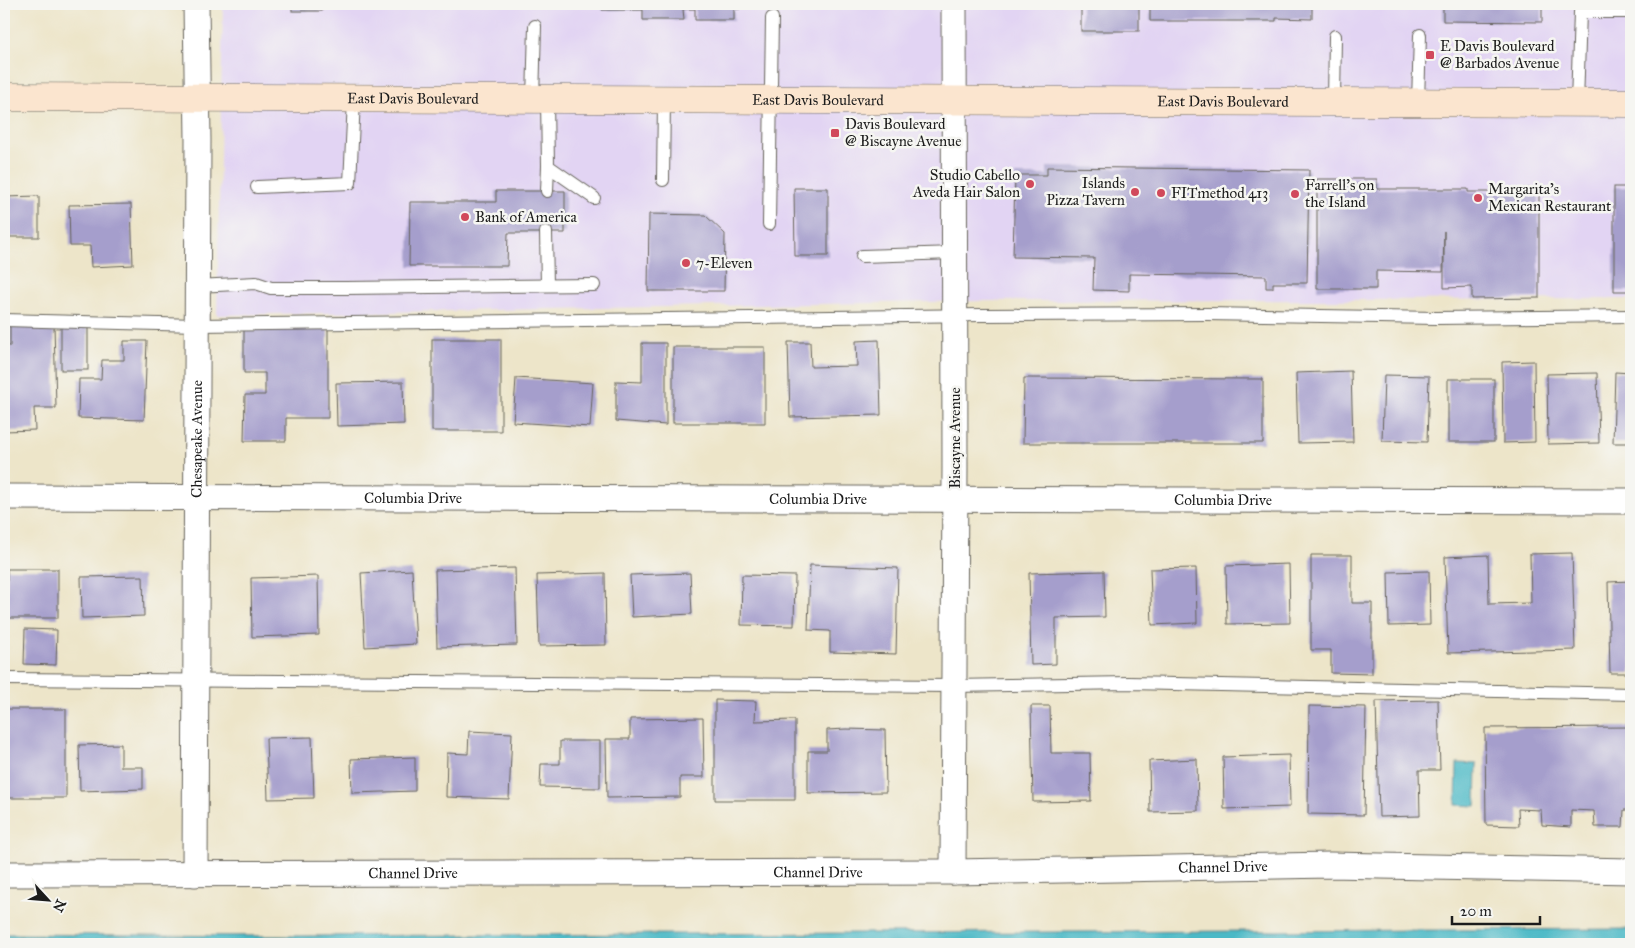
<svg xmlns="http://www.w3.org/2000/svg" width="1635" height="948" font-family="'IM FELL Great Primer',serif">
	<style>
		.built { fill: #e2d4f3 }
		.water { fill: #4cb9c6; stroke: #346a71 }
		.building { fill: #a59ecc }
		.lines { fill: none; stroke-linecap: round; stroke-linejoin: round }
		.lane-casing { stroke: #656259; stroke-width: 14 }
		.street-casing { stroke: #656259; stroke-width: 27 }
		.secondary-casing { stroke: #656259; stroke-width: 29 }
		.lane { stroke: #fff; stroke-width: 12 }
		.street { stroke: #fff; stroke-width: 25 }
		.secondary { stroke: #fbe5cf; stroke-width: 28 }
		.poi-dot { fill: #d1495b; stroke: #f6f6f2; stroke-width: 2 }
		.labels { text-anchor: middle; stroke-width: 5; stroke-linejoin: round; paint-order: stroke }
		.poi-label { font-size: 15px; fill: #1c1c1c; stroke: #f6f6f2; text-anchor: start }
		.street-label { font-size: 15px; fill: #1c1c1c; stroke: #f6f6f2 }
	</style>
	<rect width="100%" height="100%" fill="#f6f6f2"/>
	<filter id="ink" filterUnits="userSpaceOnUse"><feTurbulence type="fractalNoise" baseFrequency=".02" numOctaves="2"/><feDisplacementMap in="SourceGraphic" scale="10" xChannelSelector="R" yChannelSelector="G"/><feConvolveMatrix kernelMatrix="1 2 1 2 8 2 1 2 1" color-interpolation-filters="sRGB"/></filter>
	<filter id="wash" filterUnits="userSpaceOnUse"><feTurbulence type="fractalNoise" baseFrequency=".0096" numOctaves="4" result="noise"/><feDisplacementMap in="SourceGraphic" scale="20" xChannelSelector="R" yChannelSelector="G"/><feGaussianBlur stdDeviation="1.12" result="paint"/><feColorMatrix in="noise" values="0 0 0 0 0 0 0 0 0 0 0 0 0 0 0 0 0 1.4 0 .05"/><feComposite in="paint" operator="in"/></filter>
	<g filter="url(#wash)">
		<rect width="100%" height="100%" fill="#ede5c9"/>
		<!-- built -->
		<path class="built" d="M 223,4 L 1631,4 L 1631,299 L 982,301 L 217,315 Z"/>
		<!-- water -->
		<g class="water">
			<path d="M 1457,763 L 1477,764 L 1476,806 L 1456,805 Z"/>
			<path d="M 1631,929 L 1631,944 L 4,944 L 4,934 L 284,936 Z"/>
		</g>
		<g id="blocks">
			<!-- building -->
			<g class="building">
				<rect x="292" y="4" width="30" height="7"/>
				<path d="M 602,4 L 740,4 L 740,9 L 734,9 L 734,20 L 695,20 L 695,9 L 683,9 L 684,20 L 643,20 L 643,10 L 602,10 Z"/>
				<rect x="1081" y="4" width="58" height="27"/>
				<path d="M 1150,4 L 1312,4 L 1312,19 L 1276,18 L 1276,21 L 1150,21 Z"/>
				<path d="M 1443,4 L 1542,4 L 1542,22 L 1443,21 Z"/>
				<path d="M 1047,167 L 1309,170 L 1307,283 L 1273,283 L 1273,288 L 1266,288 L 1266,276 L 1129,274 L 1129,291 L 1093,290 L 1094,258 L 1013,257 L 1015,175 L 1047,175 Z"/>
				<path d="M 1317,179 L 1377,179 L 1377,189 L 1468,189 L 1468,192 L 1501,192 L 1501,189 L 1539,188 L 1539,298 L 1472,299 L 1472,287 L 1444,288 L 1444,231 L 1443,272 L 1376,271 L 1376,289 L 1317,289 Z"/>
				<rect x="1614" y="187" width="17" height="104"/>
				<path d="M 794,188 L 828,188 L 828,256 L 795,256 Z"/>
				<path d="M 496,191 L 565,191 L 565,233 L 508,233 L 507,266 L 409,266 L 410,202 L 496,202 Z"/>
				<path d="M 39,196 L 39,237 L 4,237 L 4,197 Z"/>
				<path d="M 131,204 L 133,265 L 91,267 L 90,246 L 70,246 L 69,205 Z"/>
				<path d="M 649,214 L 705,215 L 725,234 L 724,291 L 648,291 Z"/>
				<path d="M 54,324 L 56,408 L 34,408 L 35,430 L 4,431 L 4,346 L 10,346 L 10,325 Z"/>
				<rect x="61" y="327" width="27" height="43"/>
				<path d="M 244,328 L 328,328 L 328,418 L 286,418 L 286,441 L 244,441 L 245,395 L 265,395 L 265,373 L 244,373 Z"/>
				<rect x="432" y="339" width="69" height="92"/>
				<path d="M 879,340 L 881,415 L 790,417 L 788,342 L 810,342 L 811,367 L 857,366 L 856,341 Z"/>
				<path d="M 124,341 L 147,341 L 144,420 L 78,418 L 79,379 L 101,379 L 102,360 L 124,360 Z"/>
				<path d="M 642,343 L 666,343 L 666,425 L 616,421 L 616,381 L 642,382 Z"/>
				<rect x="673" y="347" width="92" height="76"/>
				<path d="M 1534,361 L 1535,442 L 1503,443 L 1502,362 Z"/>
				<path d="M 1351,371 L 1353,442 L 1298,443 L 1296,373 Z"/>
				<path d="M 1615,372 L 1631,373 L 1631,443 L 1613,443 Z"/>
				<path d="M 1597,373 L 1599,443 L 1548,444 L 1547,374 Z"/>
				<path d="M 1384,375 L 1429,376 L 1427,442 L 1382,441 Z"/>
				<path d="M 516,378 L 593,383 L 590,427 L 513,422 Z"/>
				<path d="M 1024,378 L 1263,379 L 1263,443 L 1023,443 Z"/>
				<rect x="1448" y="379" width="46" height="63"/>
				<path d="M 403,382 L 404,424 L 337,426 L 336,383 Z"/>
				<path d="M 1572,553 L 1575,650 L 1448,653 L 1445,557 L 1488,555 L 1489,604 L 1531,603 L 1530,554 Z"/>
				<path d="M 1311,555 L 1352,555 L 1352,603 L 1372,603 L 1372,674 L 1331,673 L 1331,650 L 1311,650 Z"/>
				<path d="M 1289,564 L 1290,623 L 1227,624 L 1226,566 Z"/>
				<path d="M 810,565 L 898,568 L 896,654 L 830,652 L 830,631 L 808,630 Z"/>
				<path d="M 515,568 L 517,645 L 437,647 L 435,570 Z"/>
				<path d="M 1196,568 L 1197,623 L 1152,625 L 1150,569 Z"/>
				<rect x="7" y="569" width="51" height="49"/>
				<path d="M 412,570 L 416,644 L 365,647 L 361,573 Z"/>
				<path d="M 1104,571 L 1105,617 L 1056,618 L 1056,664 L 1031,665 L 1029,573 Z"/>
				<path d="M 1429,571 L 1430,625 L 1389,626 L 1388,572 Z"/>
				<path d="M 605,573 L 606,645 L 539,646 L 537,575 Z"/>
				<path d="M 690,573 L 692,614 L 632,617 L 630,575 Z"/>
				<path d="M 742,575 L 795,576 L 794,626 L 741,625 Z"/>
				<path d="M 143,576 L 144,616 L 82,618 L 81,577 Z"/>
				<path d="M 318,576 L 319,635 L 252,637 L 251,578 Z"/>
				<path d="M 1631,581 L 1631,673 L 1610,673 L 1608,582 Z"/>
				<path d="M 25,629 L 57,630 L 56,665 L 24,664 Z"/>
				<path d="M 715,700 L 756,701 L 755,721 L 795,720 L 795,800 L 715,800 Z"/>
				<path d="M 1438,700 L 1440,770 L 1419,770 L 1420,816 L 1379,817 L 1376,701 Z"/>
				<path d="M 1031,706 L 1050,706 L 1051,753 L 1090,753 L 1091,801 L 1033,802 Z"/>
				<path d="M 1309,706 L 1366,707 L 1364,815 L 1308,814 Z"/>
				<rect x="4" y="709" width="62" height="89"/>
				<path d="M 703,718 L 704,777 L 680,777 L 680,797 L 607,798 L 606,739 L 630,739 L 630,719 Z"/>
				<path d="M 1631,727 L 1631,810 L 1624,810 L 1623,827 L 1595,827 L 1594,811 L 1571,810 L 1571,827 L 1542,825 L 1541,810 L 1518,809 L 1519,826 L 1486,825 L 1485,728 Z"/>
				<path d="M 846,729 L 885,730 L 886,792 L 808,793 L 808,751 L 827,751 L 827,730 Z"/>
				<path d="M 469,731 L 512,733 L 509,799 L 446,797 L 447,753 L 468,754 Z"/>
				<path d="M 312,737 L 314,798 L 268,799 L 266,738 Z"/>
				<path d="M 560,741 L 600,741 L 600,788 L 540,787 L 541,764 L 560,764 Z"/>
				<path d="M 121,744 L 121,767 L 143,767 L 143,789 L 80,791 L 79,745 Z"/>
				<path d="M 1289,755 L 1290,807 L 1224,809 L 1223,757 Z"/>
				<path d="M 415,757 L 415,791 L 352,793 L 351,759 Z"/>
				<path d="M 1197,759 L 1198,811 L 1150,812 L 1149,761 Z"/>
			</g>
		</g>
	</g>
	<g filter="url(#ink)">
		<use href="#blocks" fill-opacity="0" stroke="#656259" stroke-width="1"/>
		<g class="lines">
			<!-- lane casing -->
			<g class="lane-casing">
				<g id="lane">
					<path d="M 533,100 L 535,26"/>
					<path d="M 547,100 L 548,166 L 594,198"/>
					<path d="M 1334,101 L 1335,36"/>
					<path d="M 1418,102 L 1420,35"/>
					<path d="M 1577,103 L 1580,12 L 1631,12"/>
					<path d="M 663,180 L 664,101"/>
					<path d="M 257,187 L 350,183 L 354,100"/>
					<path d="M 547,191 L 548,166"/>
					<path d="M 769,224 L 772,18"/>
					<path d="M 546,232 L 547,285"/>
					<path d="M 862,256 L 955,253"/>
					<path d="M 197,286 L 256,283 L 271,288 L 345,288 L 594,285"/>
					<path d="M 4,320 L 197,325 L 982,315 L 1207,314 L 1436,318 L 1631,316"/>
					<path d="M 4,679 L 954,686 L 1129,683 L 1631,694"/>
				</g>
			</g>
			<!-- street casing -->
			<g class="street-casing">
				<g id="street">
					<path id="s1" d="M 4,497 L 1631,501"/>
					<path d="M 953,872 L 955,467 L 954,4"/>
					<path id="s2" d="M 4,874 L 953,872 L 1330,865 L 1631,871"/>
					<path id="s3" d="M 195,874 L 198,140 L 196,4"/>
				</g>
			</g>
			<!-- secondary casing -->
			<g class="secondary-casing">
				<g id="secondary">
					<path id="s4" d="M 4,97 L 1631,103"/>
				</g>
			</g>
			<!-- lane -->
			<use href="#lane" class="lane"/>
			<!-- street -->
			<use href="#street" class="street"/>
			<!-- secondary -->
			<use href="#secondary" class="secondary"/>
		</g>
	</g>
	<!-- markers -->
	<g class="poi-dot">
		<rect x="1425" y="50" width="10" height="10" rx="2.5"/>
		<rect x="830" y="128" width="10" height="10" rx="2.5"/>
		<circle cx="1030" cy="184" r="5"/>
		<circle cx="1135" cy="192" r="5"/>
		<circle cx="1161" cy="193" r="5"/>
		<circle cx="1295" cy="194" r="5"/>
		<circle cx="1478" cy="198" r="5"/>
		<circle cx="465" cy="217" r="5"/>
		<circle cx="686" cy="263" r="5"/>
	</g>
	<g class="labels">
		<!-- poi labels -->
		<g class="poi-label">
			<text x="1440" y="51">E Davis Boulevard<tspan x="1440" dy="17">@ Barbados Avenue</tspan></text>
			<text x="845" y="129">Davis Boulevard<tspan x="845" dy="17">@ Biscayne Avenue</tspan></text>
			<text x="1020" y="180" text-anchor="end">Studio Cabello<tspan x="1020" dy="17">Aveda Hair Salon</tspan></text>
			<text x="1125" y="188" text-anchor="end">Islands<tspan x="1125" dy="17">Pizza Tavern</tspan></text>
			<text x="1305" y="190">Farrell's on<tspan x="1305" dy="17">the Island</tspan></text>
			<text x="1488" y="194">Margarita's<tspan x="1488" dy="17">Mexican Restaurant</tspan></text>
			<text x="1171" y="198">FITmethod 413</text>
			<text x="475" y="222">Bank of America</text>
			<text x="696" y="268">7-Eleven</text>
		</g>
		<!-- street labels -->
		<g class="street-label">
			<text dy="5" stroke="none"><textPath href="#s4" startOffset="409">East Davis Boulevard</textPath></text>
			<text dy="5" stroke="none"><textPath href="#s4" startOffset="814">East Davis Boulevard</textPath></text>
			<text dy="5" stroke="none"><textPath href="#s4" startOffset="1219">East Davis Boulevard</textPath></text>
			<text transform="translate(955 438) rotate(-90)" y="5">Biscayne Avenue</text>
			<text dy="5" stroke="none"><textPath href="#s3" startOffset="435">Chesapeake Avenue</textPath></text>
			<text dy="5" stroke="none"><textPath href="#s1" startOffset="409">Columbia Drive</textPath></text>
			<text dy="5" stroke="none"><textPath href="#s1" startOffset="814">Columbia Drive</textPath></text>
			<text dy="5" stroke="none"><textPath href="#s1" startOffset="1219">Columbia Drive</textPath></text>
			<text dy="5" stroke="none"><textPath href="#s2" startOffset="1219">Channel Drive</textPath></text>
			<text dy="5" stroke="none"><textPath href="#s2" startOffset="814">Channel Drive</textPath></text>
			<text dy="5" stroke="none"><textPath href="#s2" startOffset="409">Channel Drive</textPath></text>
		</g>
	</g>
	<!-- margin -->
	<rect width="1635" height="948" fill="none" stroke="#f6f6f2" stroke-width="20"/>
	<!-- north arrow -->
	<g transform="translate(48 900) rotate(116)" stroke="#f6f6f2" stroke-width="4" paint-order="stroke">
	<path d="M0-4L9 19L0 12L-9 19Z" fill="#1c1c1c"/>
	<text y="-8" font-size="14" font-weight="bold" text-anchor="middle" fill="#1c1c1c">N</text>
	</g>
	<!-- scale -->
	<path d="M1452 916v8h88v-8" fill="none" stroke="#1c1c1c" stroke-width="2.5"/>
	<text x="1460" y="916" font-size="15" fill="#1c1c1c" stroke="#f6f6f2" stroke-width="4" paint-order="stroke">20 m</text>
</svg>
